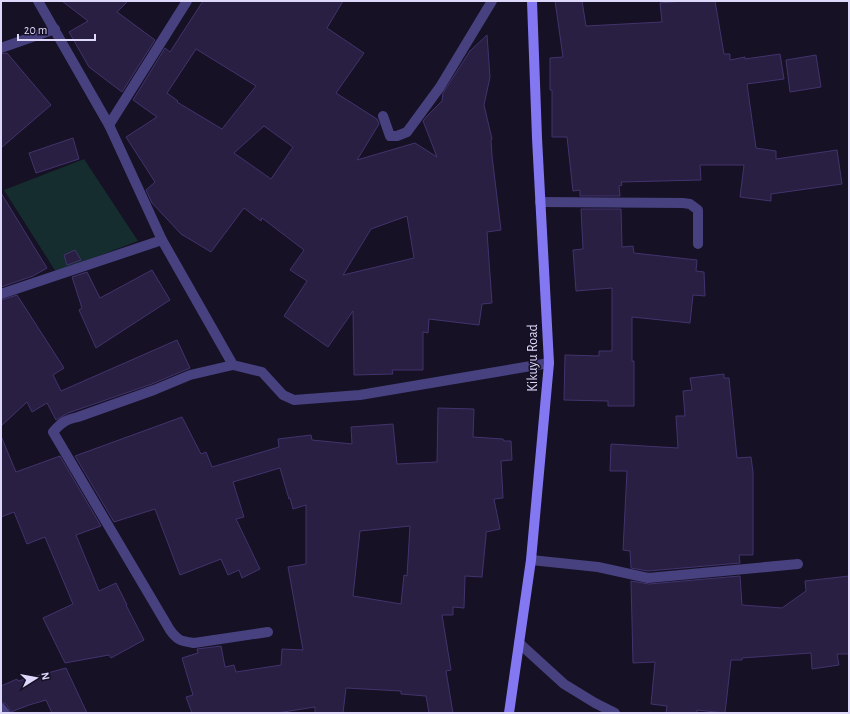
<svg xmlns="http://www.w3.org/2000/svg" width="850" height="714" font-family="'Alegreya Sans',sans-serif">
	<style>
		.green { fill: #152d2e }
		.building { fill: #291f43; stroke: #42336d; fill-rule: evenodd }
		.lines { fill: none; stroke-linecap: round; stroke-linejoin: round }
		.lane { stroke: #47417f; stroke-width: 10 }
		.street { stroke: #47417f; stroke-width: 10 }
		.secondary { stroke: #8378f2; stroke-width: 10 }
		.labels { text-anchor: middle; stroke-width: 3; stroke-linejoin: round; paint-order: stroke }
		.street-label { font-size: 14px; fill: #ded8fb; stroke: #161124 }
	</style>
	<rect width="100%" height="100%" fill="#161124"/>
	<!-- green -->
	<path class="green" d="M 84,159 L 138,241 L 56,272 L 4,190 Z"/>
	<!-- building -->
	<g class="building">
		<path d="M 62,1 L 128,1 L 117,12 L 155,40 L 122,92 L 89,67 L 69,32 L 88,21 Z"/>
		<path d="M 203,1 L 343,1 L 327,28 L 364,53 L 336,93 L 377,119 L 379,124 L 357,160 L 415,143 L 437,157 L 423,121 L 428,115 L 442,101 L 443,93 L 470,51 L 487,35 L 490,77 L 484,105 L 492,139 L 491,140 L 492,156 L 501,230 L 487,232 L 492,303 L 482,304 L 479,325 L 429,319 L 428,333 L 423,332 L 423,370 L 392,370 L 393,374 L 354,375 L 353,311 L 328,347 L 284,316 L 307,281 L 290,270 L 304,250 L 262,218 L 261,221 L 244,208 L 211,252 L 181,234 L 152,203 L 146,190 L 155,182 L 126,137 L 157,117 L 133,100 L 165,48 L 170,52 ZM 196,49 L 256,86 L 222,129 L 177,102 L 178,101 L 167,93 ZM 264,126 L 293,147 L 271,179 L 234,153 ZM 407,216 L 414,258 L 343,275 L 371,229 Z"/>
		<path d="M 555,1 L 582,1 L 586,26 L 662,22 L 660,3 L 683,1 L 715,1 L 724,54 L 730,54 L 730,60 L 745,57 L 745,59 L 780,54 L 784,79 L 747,84 L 756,148 L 776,151 L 776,159 L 837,150 L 842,184 L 771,194 L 771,201 L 740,197 L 744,165 L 700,165 L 701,180 L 621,182 L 622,185 L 619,186 L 620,196 L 580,196 L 580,190 L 573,191 L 567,137 L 552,137 L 552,90 L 550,90 L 550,58 L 563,57 Z"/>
		<path d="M 7,53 L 51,105 L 1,148 L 1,54 Z"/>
		<path d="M 816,55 L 821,87 L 790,92 L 786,60 Z"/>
		<path d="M 73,138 L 79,159 L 36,173 L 29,153 Z"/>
		<path d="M 1,193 L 47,268 L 33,276 L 1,287 Z"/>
		<path d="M 581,209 L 621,209 L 622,247 L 633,246 L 634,253 L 697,260 L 696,271 L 704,272 L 705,296 L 693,295 L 690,323 L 632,317 L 632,361 L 634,361 L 634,406 L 608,406 L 608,401 L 564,400 L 565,355 L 599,356 L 599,351 L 612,351 L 612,288 L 576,291 L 573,250 L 583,249 Z"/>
		<path d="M 75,250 L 81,260 L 67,265 L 64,255 Z"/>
		<path d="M 152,270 L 170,300 L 96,348 L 79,310 L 82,308 L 72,277 L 87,272 L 100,298 Z"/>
		<path d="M 17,295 L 64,368 L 53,375 L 61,391 L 177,340 L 190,368 L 152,384 L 68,413 L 56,420 L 47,403 L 32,412 L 27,402 L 1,426 L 1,300 Z"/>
		<path d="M 724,374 L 724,378 L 729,378 L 737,458 L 751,457 L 753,472 L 753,555 L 739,555 L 740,563 L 648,571 L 631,568 L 630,551 L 623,550 L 627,471 L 610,471 L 611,444 L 678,448 L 676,416 L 685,416 L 683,391 L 692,390 L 690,378 Z"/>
		<path d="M 438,408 L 474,409 L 473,437 L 503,439 L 504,441 L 511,441 L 512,460 L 501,461 L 503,498 L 494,499 L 500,529 L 486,532 L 486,536 L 482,577 L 465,576 L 464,608 L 453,607 L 453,615 L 442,615 L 451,670 L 446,671 L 453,713 L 429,713 L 426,696 L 401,694 L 401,691 L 346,688 L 343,713 L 315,713 L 315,707 L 277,713 L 192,713 L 186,697 L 193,695 L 182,658 L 198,653 L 197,649 L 221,646 L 225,667 L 234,665 L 236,672 L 281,665 L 282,649 L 303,650 L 288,567 L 306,564 L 306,505 L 293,509 L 290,498 L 289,499 L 280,468 L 233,482 L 244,517 L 236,519 L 260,569 L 242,578 L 239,570 L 228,575 L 221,559 L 180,575 L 155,509 L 114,522 L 75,456 L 182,417 L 201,454 L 206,452 L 212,467 L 279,447 L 278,439 L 311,435 L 312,440 L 352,444 L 351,427 L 393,424 L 397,464 L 437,462 ZM 410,526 L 407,576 L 404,575 L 401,604 L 353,596 L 360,531 Z"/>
		<path d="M 1,436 L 16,472 L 60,456 L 101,526 L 76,535 L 99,591 L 116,583 L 127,605 L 126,605 L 144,640 L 111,658 L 109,655 L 65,663 L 43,618 L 73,604 L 45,537 L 27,544 L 14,512 L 1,517 Z"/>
		<path d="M 740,576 L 742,605 L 782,608 L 806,591 L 805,581 L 849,576 L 849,654 L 837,654 L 839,665 L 812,669 L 811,653 L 742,658 L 742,660 L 731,660 L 725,713 L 697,710 L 697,713 L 666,713 L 667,706 L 651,704 L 655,662 L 633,663 L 631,581 L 649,584 Z"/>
		<path d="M 66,668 L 87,713 L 52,713 L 46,700 L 29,705 L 11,712 L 6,704 L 1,702 L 1,686 L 17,679 L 18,681 Z"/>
	</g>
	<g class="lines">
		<!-- lane -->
		<path class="lane" d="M 540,202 L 683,203 L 690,204 L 698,210 L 698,244"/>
		<!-- street -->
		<g class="street">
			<path d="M 38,1 L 109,125 L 162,240 L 233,365 L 262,372 L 283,395 L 294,400 L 360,395 L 549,363"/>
			<path d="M 1,48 L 55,29"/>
			<path d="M 383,116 L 390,136 L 397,136 L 407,132 L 440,87 L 492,1"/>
			<path d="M 109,125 L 187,1"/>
			<path d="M 1,294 L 162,240"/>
			<path d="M 233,365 L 190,375 L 154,390 L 78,417 C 65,420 62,422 53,432 L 170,630 C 178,641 181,641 194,643 L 268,632"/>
			<path d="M 531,560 L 598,567 L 648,578 L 798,564"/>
			<path d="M 519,643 L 564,684 L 595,703 L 615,713"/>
			<path d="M 1,708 L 5,713"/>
		</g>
		<!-- secondary -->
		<path class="secondary" d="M 509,713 L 531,560 L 549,363 L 537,138 L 532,1"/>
	</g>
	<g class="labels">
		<!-- street labels -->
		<g class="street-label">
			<text transform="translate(532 358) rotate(-90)" y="5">Kikuyu Road</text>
		</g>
	</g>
	<!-- border -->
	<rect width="850" height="714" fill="none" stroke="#ded8fb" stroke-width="4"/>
	<!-- north arrow -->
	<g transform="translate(36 678) rotate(79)" stroke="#161124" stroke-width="3" paint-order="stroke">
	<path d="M0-3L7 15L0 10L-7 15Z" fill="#ded8fb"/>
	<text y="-6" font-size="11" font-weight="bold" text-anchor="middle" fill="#ded8fb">N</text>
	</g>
	<!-- scale -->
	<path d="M18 34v6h77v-6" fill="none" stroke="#ded8fb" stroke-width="2"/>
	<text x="24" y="34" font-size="12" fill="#ded8fb" stroke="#161124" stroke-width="3" paint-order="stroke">20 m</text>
</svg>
